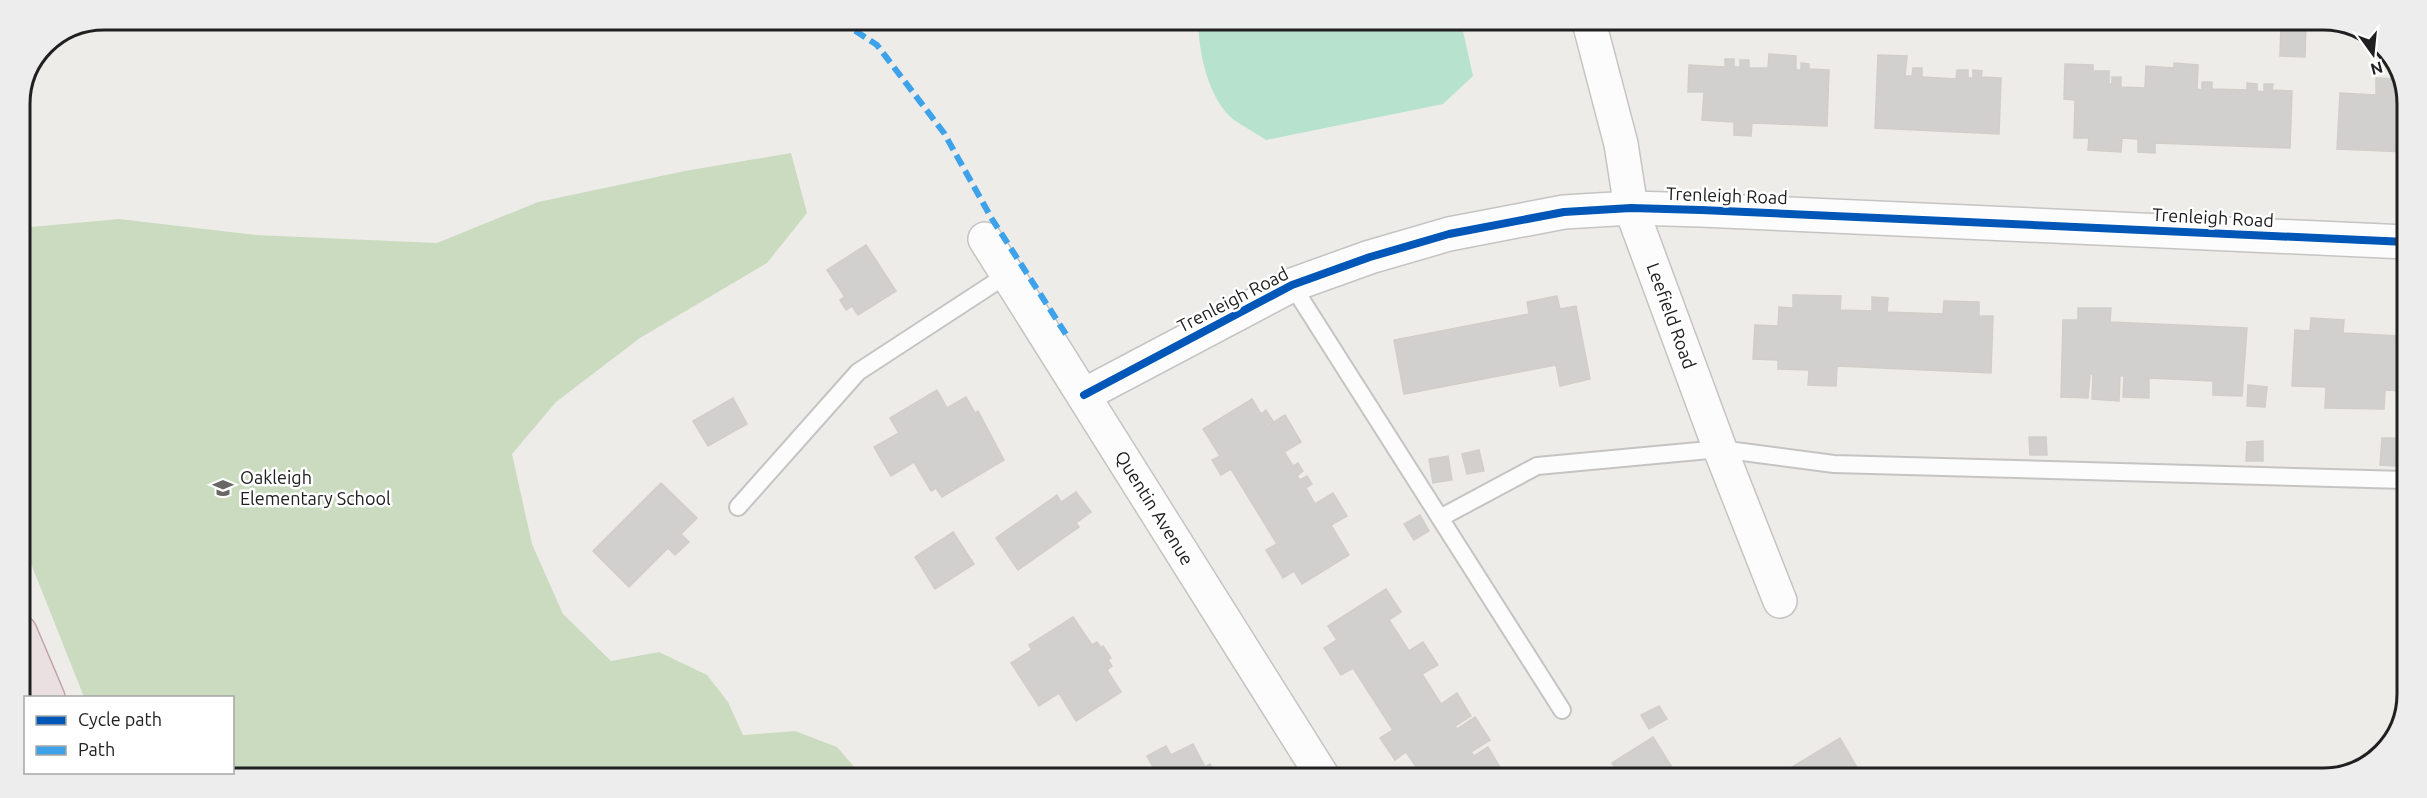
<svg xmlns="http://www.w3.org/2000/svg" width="2427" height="798" font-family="Ubuntu,sans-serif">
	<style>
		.forest { fill: #cbdbc0 }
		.pitch { fill: #b7e2ce }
		.building { fill: #d2d0ce; stroke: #d1ceca; stroke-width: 1.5 }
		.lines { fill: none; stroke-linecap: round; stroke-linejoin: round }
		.service-casing { stroke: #c5c4c3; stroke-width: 20 }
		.minor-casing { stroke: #c5c4c3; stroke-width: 36 }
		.motorway-casing { stroke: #c1a2ac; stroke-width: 36 }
		.service { stroke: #fcfcfc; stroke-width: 16 }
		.minor { stroke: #fcfcfc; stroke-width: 33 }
		.motorway { stroke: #eae0e2; stroke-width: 33 }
		.quiet { stroke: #3da2ea; stroke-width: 6; stroke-dasharray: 12 6; stroke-linecap: butt }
		.cycleway-casing { stroke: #fff; stroke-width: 11 }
		.cycleway { stroke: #0057b8; stroke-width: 8 }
		.labels { text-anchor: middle; stroke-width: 5; stroke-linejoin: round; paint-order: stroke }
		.street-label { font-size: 18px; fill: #202020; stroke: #fff }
		.poi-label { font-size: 18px; fill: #202020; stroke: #fff; text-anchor: start }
		.rim { fill: none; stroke: #202020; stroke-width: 3 }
	</style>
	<rect width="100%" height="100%" fill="#eeece9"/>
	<!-- forest -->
	<path class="forest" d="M 791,153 L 807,213 L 767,263 L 640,338 L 556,402 L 512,454 L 532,544 L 563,614 L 611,661 L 659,652 L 707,675 L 728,702 L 743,735 L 795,731 L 837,747 L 862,776 L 115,774 L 115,773 L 232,772 L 232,698 L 84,697 L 20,536 L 20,228 L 119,219 L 256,235 L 437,243 L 538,202 L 685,171 Z"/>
	<!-- pitch -->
	<path class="pitch" d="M 1198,22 L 1461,22 L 1473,76 L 1443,104 L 1266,140 C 1256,133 1244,127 1234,120 C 1208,99 1199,53 1198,22 Z"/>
	<!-- building -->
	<g class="building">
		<path d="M 2281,24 L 2306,24 L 2305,57 L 2280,56 Z"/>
		<path d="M 1769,54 L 1796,56 L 1796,70 L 1801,70 L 1801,63 L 1809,64 L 1809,69 L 1829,70 L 1827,126 L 1752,123 L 1751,136 L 1734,135 L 1734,122 L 1702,120 L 1704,92 L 1688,92 L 1689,65 L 1725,67 L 1725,59 L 1734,59 L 1734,67 L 1740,67 L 1740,60 L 1749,60 L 1749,68 L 1768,68 Z"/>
		<path d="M 1878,55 L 1907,56 L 1905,76 L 1912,76 L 1913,68 L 1922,68 L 1922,77 L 1956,79 L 1957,70 L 1968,70 L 1968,78 L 1973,78 L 1973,70 L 1982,71 L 1981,77 L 2001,78 L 1999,134 L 1875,128 Z"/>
		<path d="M 2174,63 L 2198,65 L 2197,89 L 2202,90 L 2202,82 L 2212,82 L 2212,89 L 2247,90 L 2247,83 L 2257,84 L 2257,91 L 2264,92 L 2264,84 L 2273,84 L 2272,90 L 2292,91 L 2290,148 L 2155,143 L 2155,153 L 2138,152 L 2138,139 L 2122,138 L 2121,152 L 2088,150 L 2089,138 L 2074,138 L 2075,100 L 2064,99 L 2065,64 L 2093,65 L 2093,71 L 2109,71 L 2109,84 L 2112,84 L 2112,77 L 2121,77 L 2121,87 L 2145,88 L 2146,66 L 2174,68 Z"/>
		<path d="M 2376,78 L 2400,79 L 2400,98 L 2407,98 L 2407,152 L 2337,149 L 2340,93 L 2376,95 Z"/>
		<path d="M 866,245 L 896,291 L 858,315 L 852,306 L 846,310 L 840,300 L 845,297 L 827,270 Z"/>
		<path d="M 1793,295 L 1841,296 L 1840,310 L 1872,311 L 1872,297 L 1888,298 L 1887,312 L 1943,314 L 1944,301 L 1979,302 L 1979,316 L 1993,316 L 1991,373 L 1837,366 L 1836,386 L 1808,385 L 1809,370 L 1778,369 L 1778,360 L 1753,359 L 1755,325 L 1778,326 L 1779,307 L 1793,308 Z"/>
		<path d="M 1557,296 L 1560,309 L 1576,306 L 1590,379 L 1560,386 L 1556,365 L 1404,394 L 1394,340 L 1529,314 L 1527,302 Z"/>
		<path d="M 2078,308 L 2111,308 L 2110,322 L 2247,328 L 2242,396 L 2213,395 L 2213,381 L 2149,378 L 2149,398 L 2123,397 L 2124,376 L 2120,376 L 2119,401 L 2092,399 L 2093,374 L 2090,374 L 2088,398 L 2061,397 L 2063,320 L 2078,320 Z"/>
		<path d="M 2311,318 L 2344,320 L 2343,333 L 2401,336 L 2402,323 L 2406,323 L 2405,391 L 2385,390 L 2384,409 L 2325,408 L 2326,387 L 2292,386 L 2295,330 L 2310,331 Z"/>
		<path d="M 2248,385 L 2267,387 L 2265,407 L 2247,406 Z"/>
		<path d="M 937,390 L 947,408 L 966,397 L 975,413 L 978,411 L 1004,460 L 942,497 L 936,488 L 931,491 L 914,462 L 891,476 L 874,447 L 899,433 L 890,418 Z"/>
		<path d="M 733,398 L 747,424 L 708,446 L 693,421 Z"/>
		<path d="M 1252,399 L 1261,414 L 1266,410 L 1273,421 L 1265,425 L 1266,427 L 1285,415 L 1301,442 L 1284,452 L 1293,466 L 1298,463 L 1303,471 L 1297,476 L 1300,480 L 1307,476 L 1312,484 L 1306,488 L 1315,504 L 1333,493 L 1347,516 L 1331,525 L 1349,555 L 1302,584 L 1294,571 L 1283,578 L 1266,550 L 1277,544 L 1231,469 L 1221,475 L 1212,460 L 1220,456 L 1203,429 Z"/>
		<path d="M 2029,437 L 2046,437 L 2047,455 L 2030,455 Z"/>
		<path d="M 2382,438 L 2396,438 L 2395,466 L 2380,465 Z"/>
		<path d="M 2263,441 L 2263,461 L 2246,461 L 2247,442 Z"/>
		<path d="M 1479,450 L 1484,471 L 1467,474 L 1462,454 Z"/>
		<path d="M 1448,456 L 1452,480 L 1433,483 L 1429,459 Z"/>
		<path d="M 661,483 L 697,518 L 681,534 L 689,542 L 675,555 L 668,548 L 629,587 L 593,551 Z"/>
		<path d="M 1076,492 L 1091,512 L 1076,523 L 1079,527 L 1018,570 L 996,538 L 1057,495 L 1061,502 Z"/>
		<path d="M 1420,515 L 1429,531 L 1414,540 L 1404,524 Z"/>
		<path d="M 953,532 L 974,564 L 935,589 L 915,557 Z"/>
		<path d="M 1386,589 L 1401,612 L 1389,620 L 1409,651 L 1423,642 L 1438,665 L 1422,674 L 1441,704 L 1457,693 L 1471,716 L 1455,726 L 1457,729 L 1475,717 L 1490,740 L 1471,752 L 1474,756 L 1488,747 L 1501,769 L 1493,774 L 1494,777 L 1405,777 L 1417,768 L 1406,752 L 1395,760 L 1380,738 L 1393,730 L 1353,668 L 1341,675 L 1324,648 L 1337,640 L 1328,626 Z"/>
		<path d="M 1073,617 L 1092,645 L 1097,642 L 1101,648 L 1103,646 L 1111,658 L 1108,660 L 1112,666 L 1107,670 L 1121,692 L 1076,721 L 1059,693 L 1039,706 L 1011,663 L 1032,650 L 1029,645 Z"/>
		<path d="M 1659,706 L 1667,719 L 1649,729 L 1641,715 Z"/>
		<path d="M 1653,737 L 1678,777 L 1621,777 L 1612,763 Z"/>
		<path d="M 1840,738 L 1863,778 L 1787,777 L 1784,772 Z"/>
		<path d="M 1193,744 L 1205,767 L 1210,764 L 1216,776 L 1158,776 L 1147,756 L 1166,746 L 1171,755 Z"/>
	</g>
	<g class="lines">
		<!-- service casing -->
		<g class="service-casing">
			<g id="service">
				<path d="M 1292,285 L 1562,710"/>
				<path d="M 738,507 L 858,372 L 1008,274"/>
				<path d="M 1440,518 L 1537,466 L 1720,449 L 1834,464 L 2405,480"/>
			</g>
		</g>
		<!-- minor casing -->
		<g class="minor-casing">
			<g id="minor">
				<path d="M 1589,22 L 1621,144 L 1631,208 L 1720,449 L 1780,601"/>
				<path d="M 985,239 L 1323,777"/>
				<path d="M 1084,395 L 1292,285 L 1370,257 L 1449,234 L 1564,212 L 1631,208 L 1701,210 L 2406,242"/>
			</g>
		</g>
		<!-- motorway casing -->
		<g class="motorway-casing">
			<g id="motorway">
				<path d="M 20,632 L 48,698"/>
				<path d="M 83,772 L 84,774"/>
			</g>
		</g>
		<!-- service -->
		<use href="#service" class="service"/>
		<!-- minor -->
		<use href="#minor" class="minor"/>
		<!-- motorway -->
		<use href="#motorway" class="motorway"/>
		<!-- quiet -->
		<path class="quiet" d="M 840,21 L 877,45 L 944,133 L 992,219 L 1069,339"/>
		<!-- cycleway casing -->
		<g class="cycleway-casing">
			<path id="cycleway" d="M 1084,395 L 1292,285 L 1370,257 L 1449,234 L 1564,212 L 1631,208 L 1701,210 L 2406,242"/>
		</g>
		<!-- cycleway -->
		<use href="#cycleway" class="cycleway"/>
	</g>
	<!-- icons -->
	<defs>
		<g id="school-bare" transform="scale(1.62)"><path d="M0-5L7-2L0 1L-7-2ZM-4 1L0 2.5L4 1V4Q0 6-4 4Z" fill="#686766" stroke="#fff" stroke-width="2.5" paint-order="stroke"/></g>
	</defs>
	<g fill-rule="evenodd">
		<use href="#school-bare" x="223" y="488"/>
	</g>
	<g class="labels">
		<!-- street labels -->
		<g class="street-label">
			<text transform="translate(1727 196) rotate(2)" y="6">Trenleigh Road</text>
			<text transform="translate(2213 218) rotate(3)" y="6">Trenleigh Road</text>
			<text transform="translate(1233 300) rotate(-27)" y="6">Trenleigh Road</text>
			<text transform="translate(1671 316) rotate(70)" y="6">Leefield Road</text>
			<text transform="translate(1154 508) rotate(58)" y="6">Quentin Avenue</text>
		</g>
		<!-- poi labels -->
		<g class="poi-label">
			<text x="240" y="484">Oakleigh<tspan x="240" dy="21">Elementary School</tspan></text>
		</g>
	</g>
	<!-- crop -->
	<path d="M0 0H2427V798H0ZM104 30H2323A74 74 0 0 1 2397 104V694A74 74 0 0 1 2323 768H104A74 74 0 0 1 30 694V104A74 74 0 0 1 104 30Z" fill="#ededed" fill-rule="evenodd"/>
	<path class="rim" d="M104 30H2323A74 74 0 0 1 2397 104V694A74 74 0 0 1 2323 768H104A74 74 0 0 1 30 694V104A74 74 0 0 1 104 30Z"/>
	<!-- legend -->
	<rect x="24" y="696" width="210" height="78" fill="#ffffff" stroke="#a6a6a6" stroke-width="1.5"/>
	<rect x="36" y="716" width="30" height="9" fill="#0057b8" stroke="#a6a6a6" stroke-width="1.5"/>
	<text x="78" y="726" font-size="18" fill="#202020">Cycle path</text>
	<rect x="36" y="746" width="30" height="9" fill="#3da2ea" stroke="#a6a6a6" stroke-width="1.5"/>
	<text x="78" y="756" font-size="18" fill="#202020">Path</text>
	<!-- north arrow -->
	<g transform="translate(2373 54) rotate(165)" stroke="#ffffff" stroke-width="4.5" paint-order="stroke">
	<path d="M0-4.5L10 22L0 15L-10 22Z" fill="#202020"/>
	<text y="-9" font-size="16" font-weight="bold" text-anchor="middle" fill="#202020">N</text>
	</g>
</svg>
